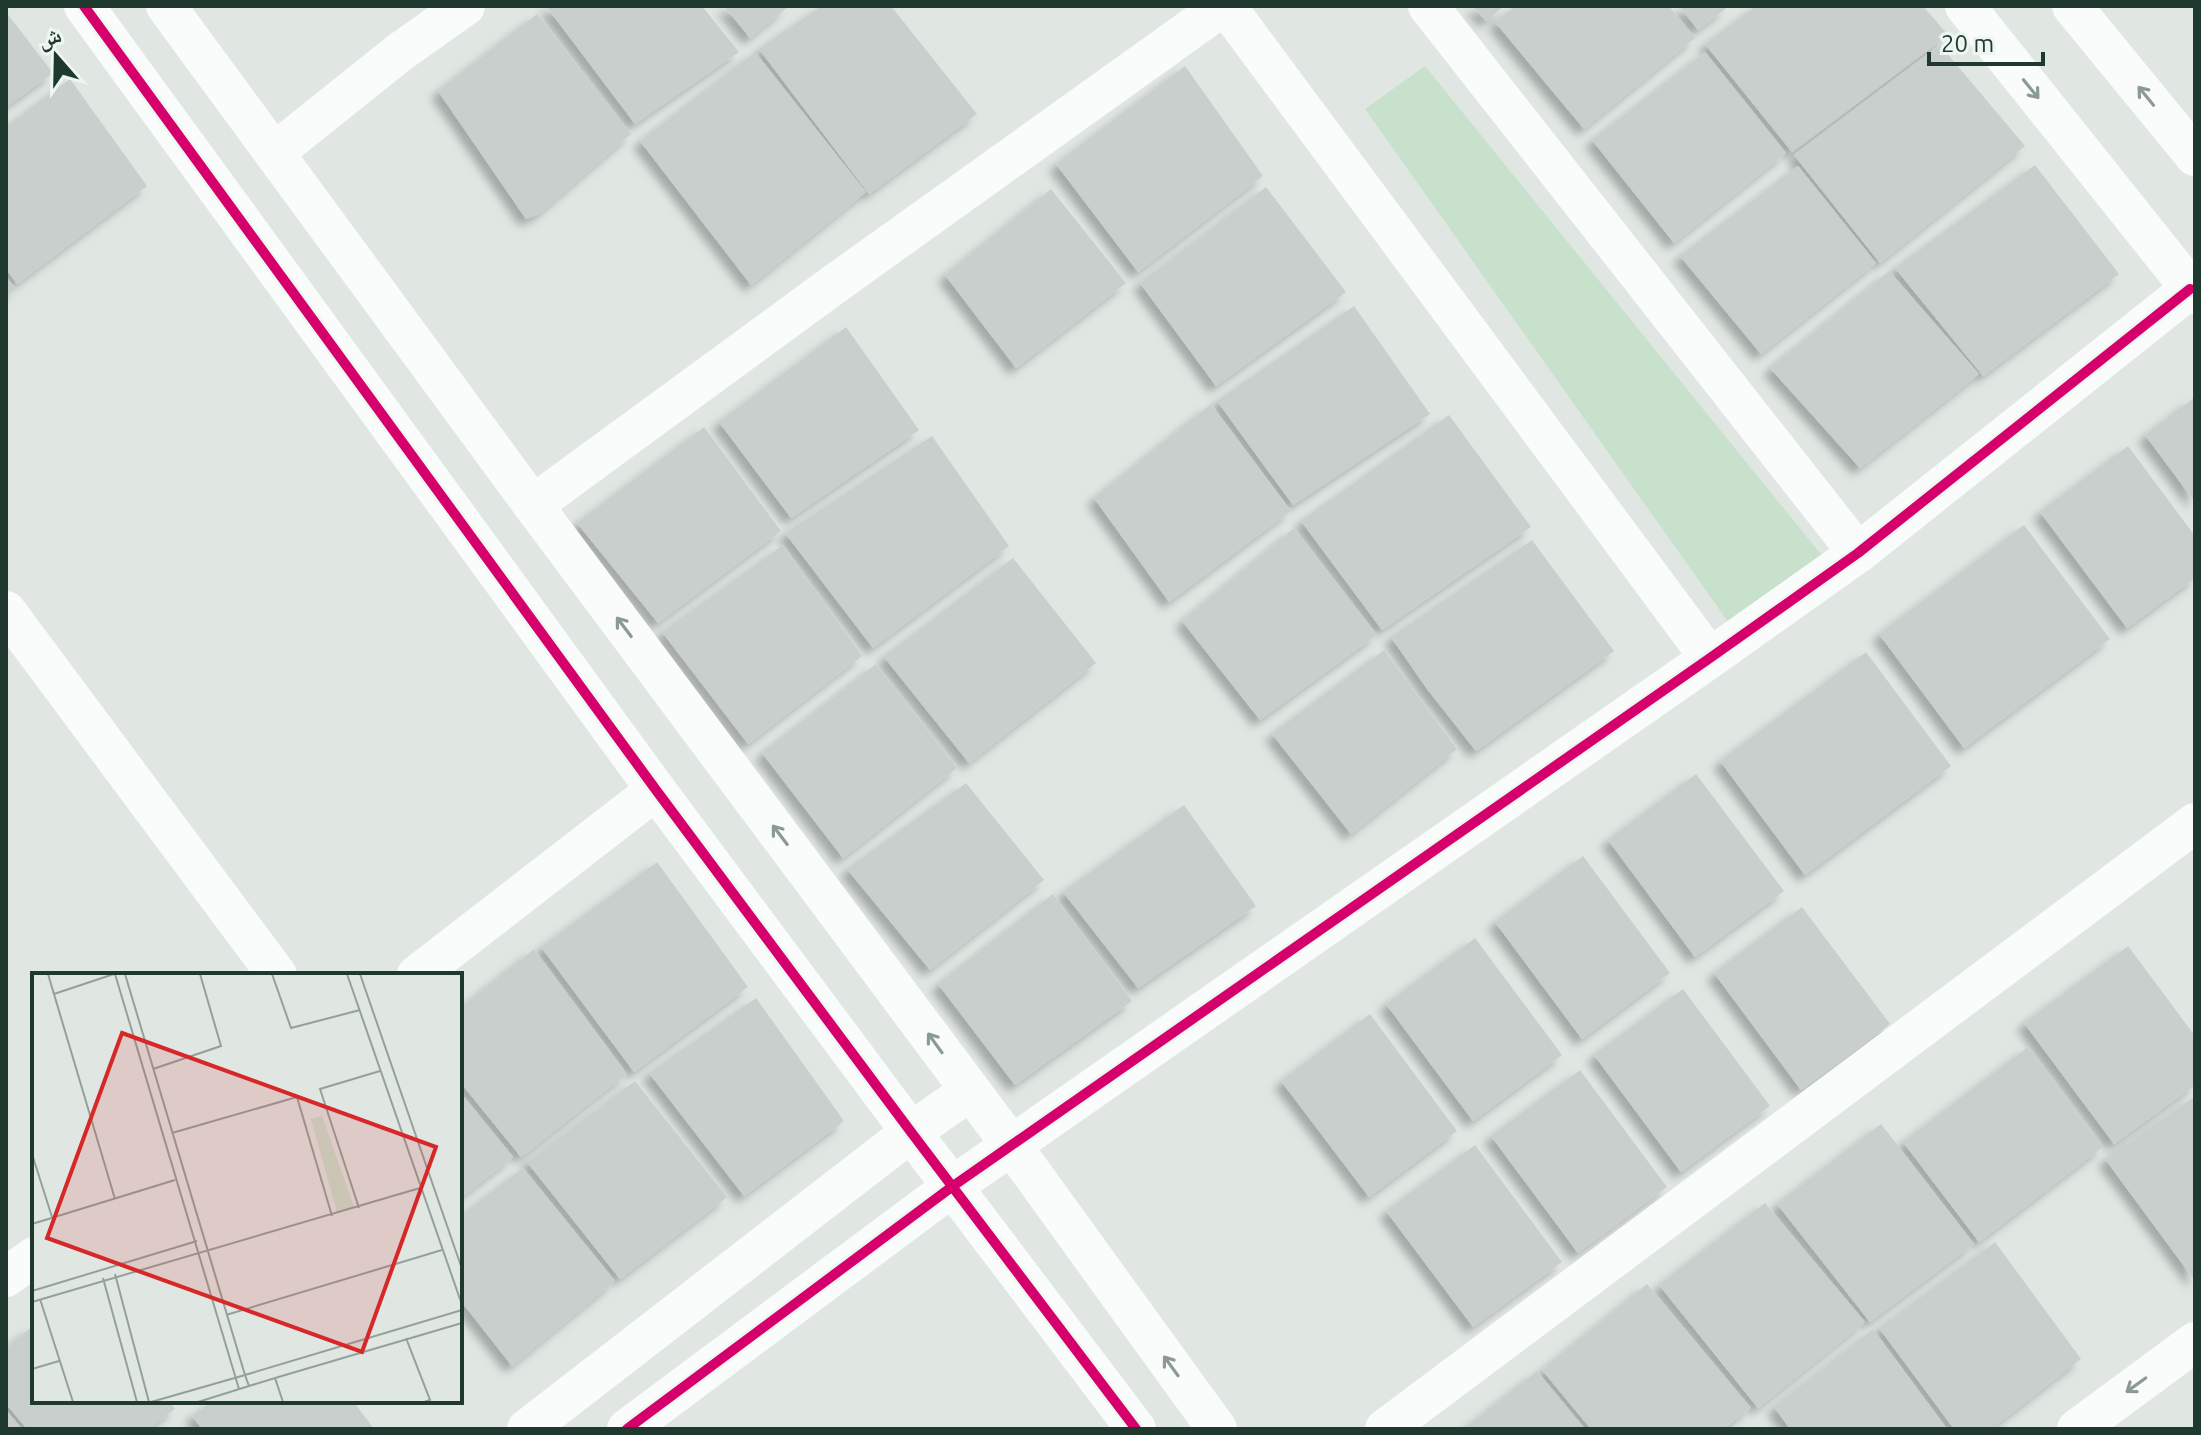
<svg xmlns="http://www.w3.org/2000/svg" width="2201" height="1435" font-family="Ubuntu,'Noto Naskh Arabic',sans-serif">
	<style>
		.green { fill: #c8e1cd }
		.building { fill: #c9cfcc; filter: url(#shadow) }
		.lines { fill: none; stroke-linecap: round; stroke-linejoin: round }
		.minor { stroke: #fafbfb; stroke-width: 40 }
		.cycleway-casing { stroke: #eef6f1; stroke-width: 15 }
		.cycleway { stroke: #d6006c; stroke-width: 10 }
		.oneway { stroke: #8c9a95 }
		.inset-road { fill: none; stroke: #93a19b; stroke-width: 2 }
		.view { fill: #d62828; fill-opacity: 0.15; stroke: #d62828; stroke-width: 4 }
		.inset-edge { fill: none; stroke: #1f392f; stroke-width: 4 }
	</style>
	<defs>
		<filter id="shadow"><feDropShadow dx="-7" dy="7" stdDeviation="4" flood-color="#0004"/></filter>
	</defs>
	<rect width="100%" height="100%" fill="#e0e7e3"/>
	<!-- green -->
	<path class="green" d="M 1425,66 L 1824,558 L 1731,626 L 1365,109 Z"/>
	<!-- building -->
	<g class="building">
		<path d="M 546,6 L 702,6 L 739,52 L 635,124 Z"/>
		<path d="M 724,6 L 789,6 L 750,38 Z"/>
		<path d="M 821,6 L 891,6 L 977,114 L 869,194 L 759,49 Z"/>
		<path d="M 1473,6 L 1504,6 L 1486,21 Z"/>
		<path d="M 1516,6 L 1669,6 L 1695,38 L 1584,129 L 1495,22 Z"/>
		<path d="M 1679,6 L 1729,6 L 1698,30 Z"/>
		<path d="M 1756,6 L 1923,6 L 1948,35 L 1792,152 L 1705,44 Z"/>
		<path d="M 6,12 L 53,73 L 6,107 Z"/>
		<path d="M 537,14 L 631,134 L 539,214 L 526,219 L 438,91 Z"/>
		<path d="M 1940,45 L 2025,146 L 1880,263 L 1794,155 Z"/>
		<path d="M 755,52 L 866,192 L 751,285 L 640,141 Z"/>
		<path d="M 1705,52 L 1786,153 L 1674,243 L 1592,140 Z"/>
		<path d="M 1185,66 L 1263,176 L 1138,272 L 1056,164 Z"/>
		<path d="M 70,79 L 147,186 L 17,284 L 6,269 L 6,127 Z"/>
		<path d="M 2035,165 L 2119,274 L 1983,376 L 1895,268 Z"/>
		<path d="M 1798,166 L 1876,263 L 1761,354 L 1680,256 Z"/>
		<path d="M 1266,187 L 1346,292 L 1216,386 L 1140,283 Z"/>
		<path d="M 1051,189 L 1126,283 L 1016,368 L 945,275 Z"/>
		<path d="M 1889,271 L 1979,374 L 1860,468 L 1770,368 Z"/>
		<path d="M 6,277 L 16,289 L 6,297 Z"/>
		<path d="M 1354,306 L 1430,414 L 1293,505 L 1217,401 Z"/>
		<path d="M 846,327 L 919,430 L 791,518 L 719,422 Z"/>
		<path d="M 2195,397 L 2195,502 L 2145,435 Z"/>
		<path d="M 1211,404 L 1291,511 L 1169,602 L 1094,498 Z"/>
		<path d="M 1449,415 L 1531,527 L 1382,630 L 1301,521 Z"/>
		<path d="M 704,427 L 781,531 L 658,623 L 577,523 Z"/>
		<path d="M 932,436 L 1009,546 L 873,648 L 785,533 Z"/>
		<path d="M 2128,446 L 2195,536 L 2195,578 L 2127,628 L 2040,512 Z"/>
		<path d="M 2024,525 L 2110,639 L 1964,748 L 1879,634 Z"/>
		<path d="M 1294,528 L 1377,635 L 1260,720 L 1182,621 Z"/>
		<path d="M 1532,540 L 1614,651 L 1476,751 L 1427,689 L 1391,637 Z"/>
		<path d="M 783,545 L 862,656 L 748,744 L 662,632 Z"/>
		<path d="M 1013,558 L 1096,663 L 969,763 L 884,657 Z"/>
		<path d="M 1384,650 L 1457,749 L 1351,834 L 1272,734 Z"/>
		<path d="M 1866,652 L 1951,766 L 1805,875 L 1720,761 Z"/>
		<path d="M 876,664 L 957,768 L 843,858 L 762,753 Z"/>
		<path d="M 1696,774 L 1784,891 L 1695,957 L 1608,840 Z"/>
		<path d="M 966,783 L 1044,880 L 930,970 L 847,869 Z"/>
		<path d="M 1184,805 L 1256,906 L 1138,988 L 1063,892 Z"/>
		<path d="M 1583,856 L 1670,973 L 1582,1039 L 1495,922 Z"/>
		<path d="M 657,862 L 748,987 L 634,1072 L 541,947 Z"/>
		<path d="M 1053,894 L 1132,1001 L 1015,1085 L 938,984 Z"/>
		<path d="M 1802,907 L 1890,1024 L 1801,1090 L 1714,973 Z"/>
		<path d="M 1475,938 L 1562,1055 L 1473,1121 L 1386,1004 Z"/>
		<path d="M 2128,946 L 2195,1036 L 2195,1085 L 2114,1144 L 2024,1023 Z"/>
		<path d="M 534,949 L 627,1074 L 521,1157 L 460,1082 L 460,1008 Z"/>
		<path d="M 1683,989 L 1770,1106 L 1681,1172 L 1594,1055 Z"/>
		<path d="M 756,998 L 844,1121 L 744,1196 L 649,1073 Z"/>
		<path d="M 1370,1014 L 1457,1131 L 1369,1197 L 1281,1081 Z"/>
		<path d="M 2028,1047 L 2103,1147 L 1979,1242 L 1903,1142 Z"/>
		<path d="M 1580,1070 L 1667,1187 L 1578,1253 L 1491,1136 Z"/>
		<path d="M 635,1081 L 727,1197 L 620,1279 L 527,1162 Z"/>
		<path d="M 460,1092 L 513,1157 L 460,1199 Z"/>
		<path d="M 2195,1096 L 2195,1281 L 2105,1159 Z"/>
		<path d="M 1881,1124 L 1974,1244 L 1870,1322 L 1777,1204 Z"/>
		<path d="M 1475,1145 L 1562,1262 L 1473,1327 L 1386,1211 Z"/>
		<path d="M 523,1168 L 615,1281 L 512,1366 L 460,1300 L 460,1216 Z"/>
		<path d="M 1765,1203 L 1865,1322 L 1758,1408 L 1659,1285 Z"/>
		<path d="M 1995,1242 L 2081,1359 L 1991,1429 L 1954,1429 L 1879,1328 Z"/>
		<path d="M 1647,1284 L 1751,1408 L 1723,1429 L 1591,1429 L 1542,1370 Z"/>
		<path d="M 34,1325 L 34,1401 L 169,1401 L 175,1409 L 149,1429 L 27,1429 L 6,1404 L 6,1348 Z"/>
		<path d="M 1873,1329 L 1947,1429 L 1790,1429 L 1774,1407 Z"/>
		<path d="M 1537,1371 L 1585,1429 L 1464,1429 Z"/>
		<path d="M 213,1401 L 353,1401 L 374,1429 L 202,1429 L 192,1416 Z"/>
		<path d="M 6,1410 L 22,1429 L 6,1429 Z"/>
	</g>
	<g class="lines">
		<!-- minor -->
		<g class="minor">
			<path d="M 84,6 L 656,790 L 911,1132 L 1136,1429"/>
			<path d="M 166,6 L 533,505 L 1012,1146 L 1217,1429"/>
			<path d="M 1226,6 L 1710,658"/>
			<path d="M 1428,6 L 1858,553"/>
			<path d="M 1965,6 L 2195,294"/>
			<path d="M 2072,6 L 2195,156"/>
			<path d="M 275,152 L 400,52 L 465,6"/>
			<path d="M 533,505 L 836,283 L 1223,6"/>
			<path d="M 6,611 L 277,975"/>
			<path d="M 417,975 L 656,790"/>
			<path d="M 6,1277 L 34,1257"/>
			<path d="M 527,1429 L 911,1132 L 970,1091"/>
			<path d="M 627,1429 L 953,1186 L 1710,658 L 1858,553 L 2190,289"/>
			<path d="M 1385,1429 L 2195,823"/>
			<path d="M 2077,1429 L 2195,1342"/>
		</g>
		<!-- cycleway casing -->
		<g class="cycleway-casing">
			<g id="cycleway">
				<path d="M 84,6 L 656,790 L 911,1132 L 1136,1429"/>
				<path d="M 627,1429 L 953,1186 L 1710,658 L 1858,553 L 2190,289"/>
			</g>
		</g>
		<!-- cycleway -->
		<use href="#cycleway" class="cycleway"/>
	</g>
	<!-- one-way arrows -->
	<defs><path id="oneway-shaft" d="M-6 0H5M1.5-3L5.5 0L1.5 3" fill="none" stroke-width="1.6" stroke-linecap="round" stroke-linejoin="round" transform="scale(2)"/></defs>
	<g class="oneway">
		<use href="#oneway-shaft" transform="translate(2031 89) rotate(51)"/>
		<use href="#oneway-shaft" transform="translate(2146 96) rotate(-129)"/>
		<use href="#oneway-shaft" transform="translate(624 627) rotate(-127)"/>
		<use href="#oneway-shaft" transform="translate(780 835) rotate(-127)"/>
		<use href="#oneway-shaft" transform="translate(935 1043) rotate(-126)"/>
		<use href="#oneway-shaft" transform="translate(1171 1366) rotate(-126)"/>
		<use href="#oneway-shaft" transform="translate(2136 1385) rotate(144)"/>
	</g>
	<!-- overview -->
	<g transform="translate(32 973)">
		<rect width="430" height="430" fill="#e0e7e3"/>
		<path d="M 290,143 L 322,234 L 305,239 L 279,146 Z" fill="#c8e1cd"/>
		<path class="inset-road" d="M 16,1 L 83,226M 83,1 L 207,416M 93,1 L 213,402 L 119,429M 240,1 L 259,55 L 328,37M 315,1 L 430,332M 328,1 L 430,296M 22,21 L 82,1M 121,96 L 189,73 L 168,1M 140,160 L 265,124 L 300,243M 0,181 L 20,244M 327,235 L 288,116 L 348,98M 0,251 L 143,207M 83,301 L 117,429M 71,305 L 105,429M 0,318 L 165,268M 8,326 L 41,429M 0,329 L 388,215M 194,342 L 410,277M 374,365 L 398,427 L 392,429M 0,396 L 27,388M 243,405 L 430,350M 166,429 L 217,413M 251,429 L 243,405 L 217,413 L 213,402 L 430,337"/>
		<path class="view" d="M 90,60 L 404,174 L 330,379 L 15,265 Z"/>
		<rect width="430" height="430" class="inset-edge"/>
	</g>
	<!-- border -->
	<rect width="2201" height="1435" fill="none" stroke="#1f392f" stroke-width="16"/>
	<!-- north arrow -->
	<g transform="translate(56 56) rotate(340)" stroke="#eef6f1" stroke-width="6" paint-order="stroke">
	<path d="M0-6L14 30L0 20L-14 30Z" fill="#1f392f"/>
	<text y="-12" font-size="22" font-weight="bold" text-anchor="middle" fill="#1f392f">ش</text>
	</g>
	<!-- scale -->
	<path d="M1929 52v12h114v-12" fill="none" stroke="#1f392f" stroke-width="4"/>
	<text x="1941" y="52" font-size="24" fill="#1f392f" stroke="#eef6f1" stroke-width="6" paint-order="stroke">20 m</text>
</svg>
